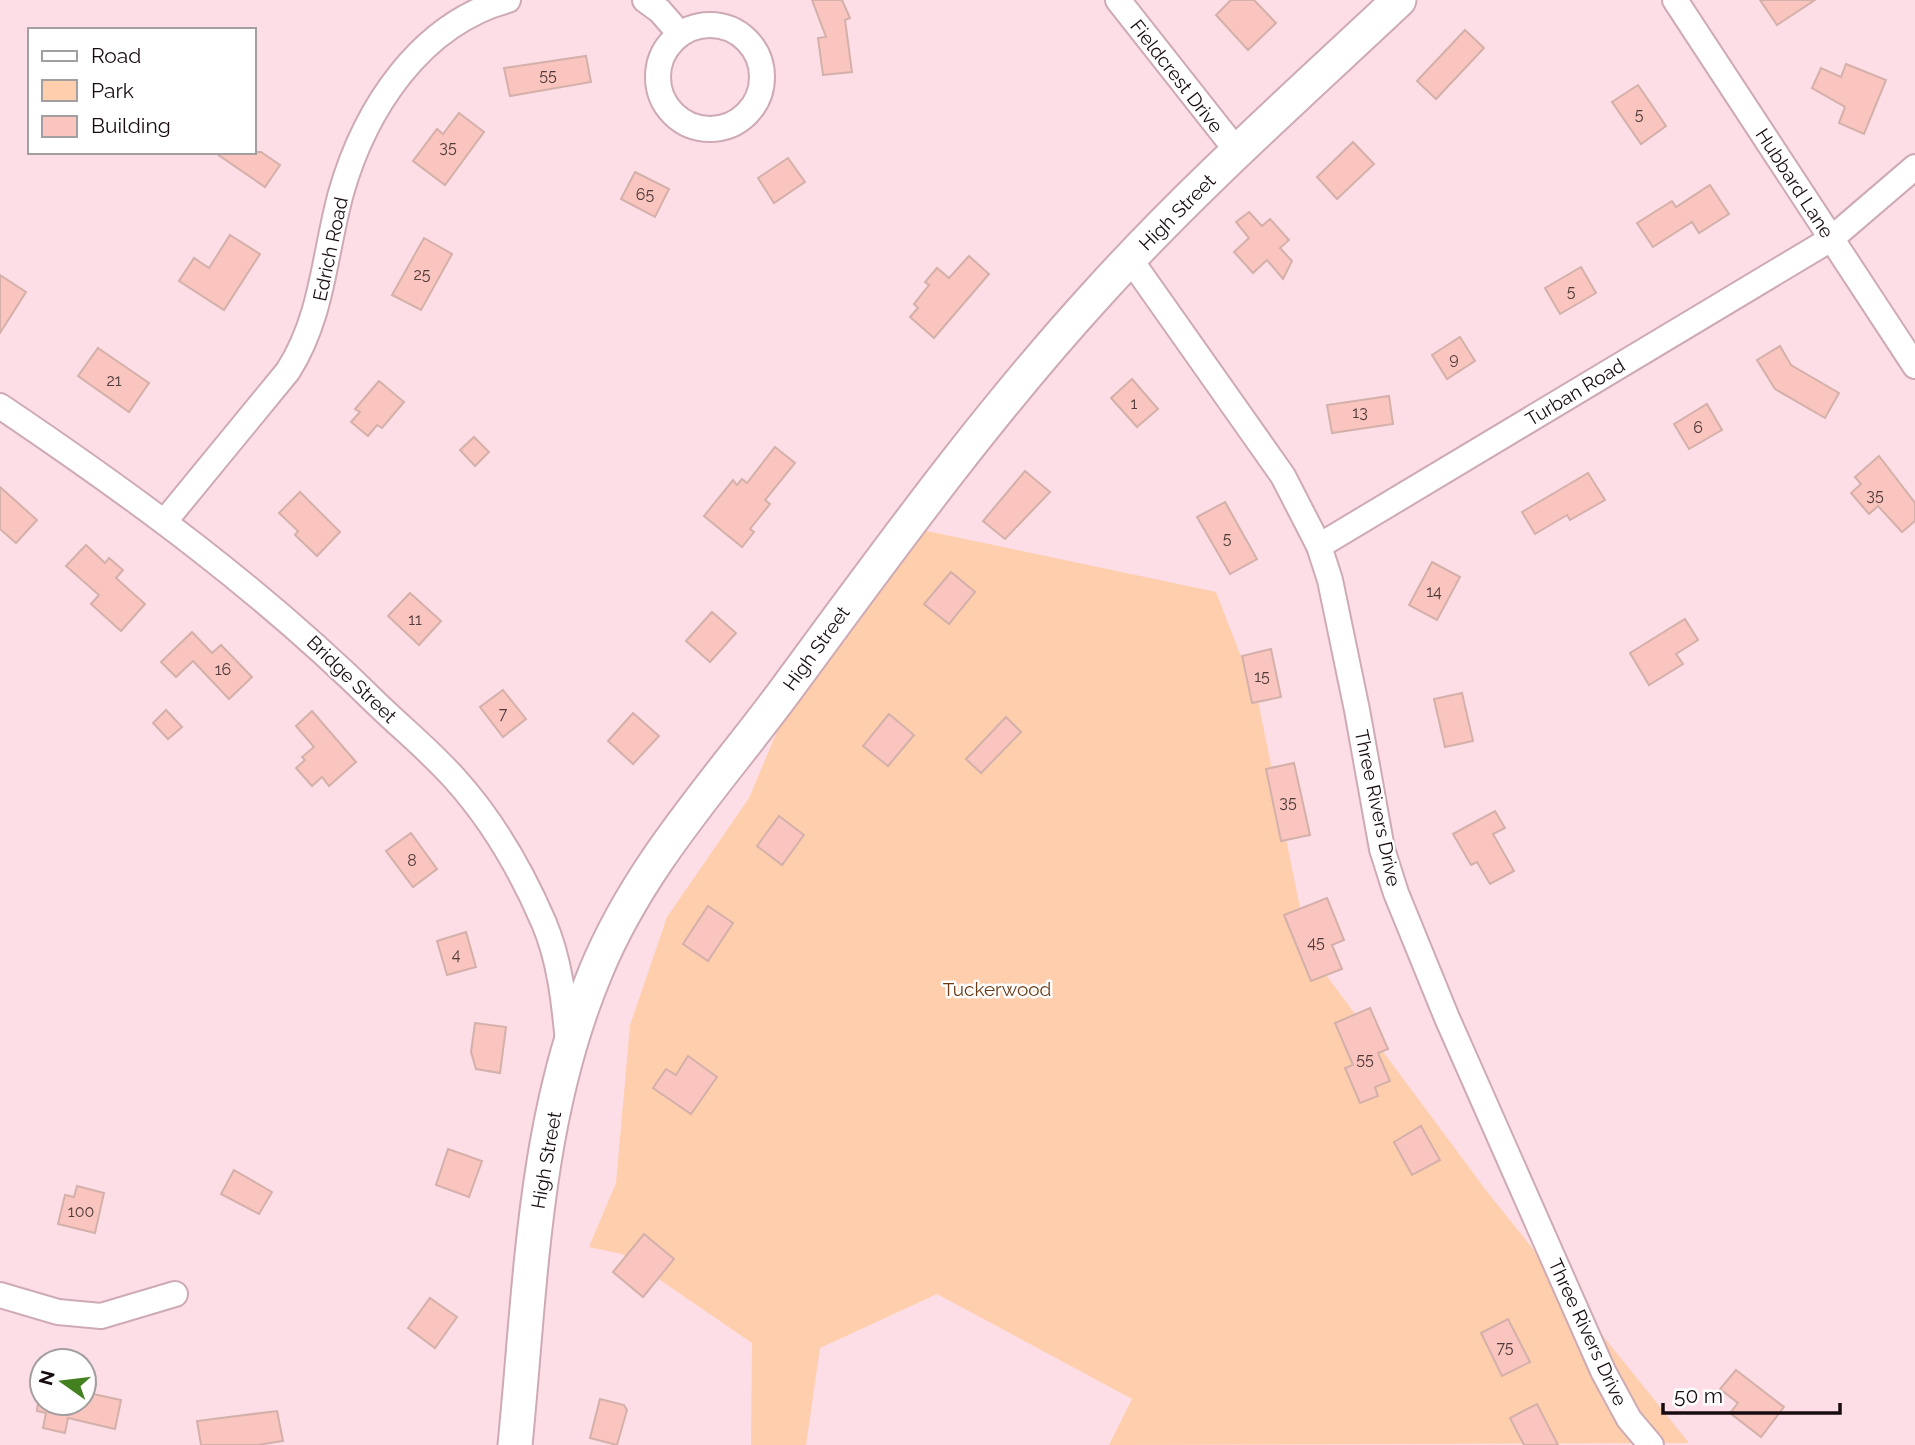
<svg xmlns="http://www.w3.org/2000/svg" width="1915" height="1445" font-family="Raleway,sans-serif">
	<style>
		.green { fill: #ffcead }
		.building { fill: #fac5be; stroke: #d4b0aa; stroke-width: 2 }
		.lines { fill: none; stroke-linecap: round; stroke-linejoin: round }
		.street-casing { stroke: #ceaab4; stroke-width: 28 }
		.secondary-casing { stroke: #ceaab4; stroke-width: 37 }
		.street { stroke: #fff; stroke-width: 24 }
		.secondary { stroke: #fff; stroke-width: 33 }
		.labels { text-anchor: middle; stroke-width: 5; stroke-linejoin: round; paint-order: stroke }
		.number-label { font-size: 16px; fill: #503a3c }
		.street-label { font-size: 19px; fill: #180c10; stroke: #fff }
		.park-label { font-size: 19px; fill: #6b3b14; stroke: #fff }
	</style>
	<rect width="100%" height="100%" fill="#fddee6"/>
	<!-- green -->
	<path class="green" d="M 894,524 L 1216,592 L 1258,701 L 1309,952 L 1488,1193 L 1689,1443 L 1109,1445 L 1132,1399 L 937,1294 L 820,1348 L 806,1445 L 751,1445 L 752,1343 L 622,1254 L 589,1247 L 616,1183 L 630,1025 L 667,917 L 749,798 L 811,651 Z"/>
	<!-- building -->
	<g class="building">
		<path d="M 812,0 L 842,0 L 850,18 L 845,20 L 852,72 L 823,75 L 818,38 L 826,37 Z"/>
		<path d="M 1231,0 L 1254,0 L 1276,23 L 1248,50 L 1216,15 Z"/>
		<path d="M 1760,0 L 1815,0 L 1777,25 Z"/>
		<path d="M 1465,30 L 1484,48 L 1436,99 L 1417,81 Z"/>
		<path d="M 586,56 L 591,82 L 510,96 L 504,68 Z"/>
		<path d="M 1846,64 L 1886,80 L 1864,134 L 1839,123 L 1845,107 L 1812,88 L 1821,68 L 1841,77 Z"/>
		<path d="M 1638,85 L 1666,126 L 1641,144 L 1612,102 Z"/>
		<path d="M 459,113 L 484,132 L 445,185 L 413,161 L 437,129 L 443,134 Z"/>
		<path d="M 1353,142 L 1374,164 L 1337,199 L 1317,177 Z"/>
		<path d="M 214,152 L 261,152 L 280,165 L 265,187 Z"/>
		<path d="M 788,158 L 805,182 L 774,203 L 758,178 Z"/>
		<path d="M 635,172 L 669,189 L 655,217 L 621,199 Z"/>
		<path d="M 1710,185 L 1729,214 L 1699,233 L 1692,222 L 1653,247 L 1637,223 L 1672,201 L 1676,207 Z"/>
		<path d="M 1249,212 L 1262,226 L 1270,219 L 1289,240 L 1280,248 L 1292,261 L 1283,279 L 1267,260 L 1253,273 L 1234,252 L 1249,238 L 1236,222 Z"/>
		<path d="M 230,235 L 260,254 L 224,310 L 179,281 L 194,258 L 209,268 Z"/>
		<path d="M 424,238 L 452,254 L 421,310 L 392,295 Z"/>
		<path d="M 969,256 L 989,274 L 934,338 L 910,317 L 918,308 L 914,304 L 929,285 L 925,282 L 937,268 L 949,278 Z"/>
		<path d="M 1581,267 L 1596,293 L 1560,314 L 1545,288 Z"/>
		<path d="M 0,275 L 26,292 L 0,333 Z"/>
		<path d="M 1460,337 L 1475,361 L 1447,379 L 1432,355 Z"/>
		<path d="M 1780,346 L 1791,365 L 1839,393 L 1825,418 L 1775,389 L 1757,360 Z"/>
		<path d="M 98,348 L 149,383 L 129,412 L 78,376 Z"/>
		<path d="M 1132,379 L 1158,409 L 1137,427 L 1111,398 Z"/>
		<path d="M 379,381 L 404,402 L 382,428 L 377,425 L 368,436 L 351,422 L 360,412 L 355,409 Z"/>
		<path d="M 1389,396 L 1393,424 L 1332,433 L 1327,405 Z"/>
		<path d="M 1707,404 L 1722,430 L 1689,449 L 1674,424 Z"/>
		<path d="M 474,437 L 489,452 L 475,466 L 460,450 Z"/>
		<path d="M 775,447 L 795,463 L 765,500 L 770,504 L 750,529 L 754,532 L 742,547 L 704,516 L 733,480 L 737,485 L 742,479 L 747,483 Z"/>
		<path d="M 1879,456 L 1915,503 L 1915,521 L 1902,532 L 1878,506 L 1869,514 L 1851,493 L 1861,484 L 1855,477 Z"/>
		<path d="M 1025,471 L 1050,492 L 1005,539 L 983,521 Z"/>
		<path d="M 1588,473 L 1605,500 L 1570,520 L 1567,515 L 1535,534 L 1522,512 Z"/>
		<path d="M 0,487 L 37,520 L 16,543 L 0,529 Z"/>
		<path d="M 300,492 L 340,532 L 317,556 L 295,535 L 298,531 L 279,513 Z"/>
		<path d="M 1225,502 L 1257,559 L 1230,574 L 1197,517 Z"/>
		<path d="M 86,545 L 105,563 L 109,558 L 123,570 L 116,578 L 145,604 L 121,631 L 91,604 L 99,595 L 66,566 Z"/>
		<path d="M 1432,562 L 1460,577 L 1437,620 L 1409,605 Z"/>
		<path d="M 951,572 L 975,592 L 949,624 L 924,604 Z"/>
		<path d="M 410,593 L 441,621 L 419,645 L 388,616 Z"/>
		<path d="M 712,612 L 736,633 L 710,662 L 686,641 Z"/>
		<path d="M 1685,619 L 1698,640 L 1676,654 L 1683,664 L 1649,685 L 1630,653 Z"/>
		<path d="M 192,632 L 212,653 L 221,645 L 252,677 L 229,699 L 193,661 L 176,677 L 161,662 Z"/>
		<path d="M 1271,649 L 1281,697 L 1252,703 L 1242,656 Z"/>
		<path d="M 503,690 L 526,719 L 503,737 L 480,707 Z"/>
		<path d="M 1462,693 L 1473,741 L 1445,747 L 1434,699 Z"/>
		<path d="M 166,710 L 182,727 L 168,739 L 153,723 Z"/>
		<path d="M 312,711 L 356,762 L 329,786 L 322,777 L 312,786 L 296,768 L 305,760 L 302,757 L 314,747 L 296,726 Z"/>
		<path d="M 633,713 L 659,736 L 633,764 L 608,741 Z"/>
		<path d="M 889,714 L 914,735 L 888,766 L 863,746 Z"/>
		<path d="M 1006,717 L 1021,732 L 981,773 L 966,759 Z"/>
		<path d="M 1294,763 L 1310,835 L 1281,841 L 1266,769 Z"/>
		<path d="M 1495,811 L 1505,828 L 1493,834 L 1514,871 L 1490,884 L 1477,862 L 1471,865 L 1453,834 Z"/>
		<path d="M 779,816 L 804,835 L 782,865 L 757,846 Z"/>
		<path d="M 411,833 L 437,869 L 413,887 L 386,851 Z"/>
		<path d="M 1327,898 L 1344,940 L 1332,945 L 1342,969 L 1311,981 L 1284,915 Z"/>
		<path d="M 708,906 L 733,923 L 708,961 L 683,944 Z"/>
		<path d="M 466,932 L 476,967 L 447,975 L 437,941 Z"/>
		<path d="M 1370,1008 L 1388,1049 L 1378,1053 L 1390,1081 L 1375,1087 L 1378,1096 L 1360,1103 L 1345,1068 L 1353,1065 L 1335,1023 Z"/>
		<path d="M 475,1023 L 506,1027 L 500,1073 L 476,1069 L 471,1052 Z"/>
		<path d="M 688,1056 L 717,1077 L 691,1114 L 653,1088 L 666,1069 L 676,1075 Z"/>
		<path d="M 1421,1126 L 1440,1160 L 1412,1175 L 1394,1142 Z"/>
		<path d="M 448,1149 L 482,1161 L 469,1197 L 436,1185 Z"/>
		<path d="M 234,1170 L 272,1192 L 259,1214 L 221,1194 Z"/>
		<path d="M 77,1186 L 104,1193 L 95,1233 L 58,1224 L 65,1195 L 74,1197 Z"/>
		<path d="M 644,1234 L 674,1259 L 643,1297 L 613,1272 Z"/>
		<path d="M 430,1298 L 457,1317 L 435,1348 L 408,1328 Z"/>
		<path d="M 1508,1319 L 1530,1362 L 1502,1376 L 1481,1333 Z"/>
		<path d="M 1736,1370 L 1784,1407 L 1761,1437 L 1730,1413 L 1738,1403 L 1720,1389 Z"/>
		<path d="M 84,1392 L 121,1400 L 115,1429 L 68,1418 L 65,1433 L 43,1428 L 46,1413 L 37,1411 L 38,1403 L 84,1403 Z"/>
		<path d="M 600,1399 L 624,1405 L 627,1410 L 617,1445 L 590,1438 Z"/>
		<path d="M 1537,1404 L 1558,1445 L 1524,1445 L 1510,1418 Z"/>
		<path d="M 277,1411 L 283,1441 L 257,1445 L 201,1445 L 197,1421 Z"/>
	</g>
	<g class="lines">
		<!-- street casing -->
		<g class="street-casing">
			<g id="street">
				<path d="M 645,0 L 660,11 L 680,34"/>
				<path d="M 1118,0 L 1237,151"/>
				<path d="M 1675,0 L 1915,366"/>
				<circle cx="710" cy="77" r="52"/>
				<path d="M 1130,259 L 1283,476 L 1319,546 L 1330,580 L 1357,710 L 1382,849 L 1396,893 L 1447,1018 L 1603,1371 L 1629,1419 L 1651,1445"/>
				<path d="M 0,406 C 135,497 262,590 378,705 C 404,730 431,752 455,779 C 492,820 522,872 544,923 C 560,961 564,1001 568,1042"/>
				<path d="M 165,521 L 288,371 C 323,316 324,255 341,193 C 365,109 420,24 508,0"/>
				<path d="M 1319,546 L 1831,239 L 1915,167"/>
				<path d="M 0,1295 L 58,1312 L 101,1316 L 175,1294"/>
			</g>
		</g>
		<!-- secondary casing -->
		<g class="secondary-casing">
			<path id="secondary" d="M 515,1445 C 531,1285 533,1121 596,971 C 640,865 715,785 782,695 C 883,558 982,420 1097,294 C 1191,190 1297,96 1399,0"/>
		</g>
		<!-- street -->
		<use href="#street" class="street"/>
		<!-- secondary -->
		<use href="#secondary" class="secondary"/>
	</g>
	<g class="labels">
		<!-- number labels -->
		<g class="number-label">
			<text x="548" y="81">55</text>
			<text x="1639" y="120">5</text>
			<text x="448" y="153">35</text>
			<text x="645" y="200">65</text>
			<text x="422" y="280">25</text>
			<text x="1571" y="297">5</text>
			<text x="1454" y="364">9</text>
			<text x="114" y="386">21</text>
			<text x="1134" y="409">1</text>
			<text x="1360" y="418">13</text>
			<text x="1698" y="433">6</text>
			<text x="1875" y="501">35</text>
			<text x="1227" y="544">5</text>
			<text x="1434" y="597">14</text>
			<text x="415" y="625">11</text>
			<text x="223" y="675">16</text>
			<text x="1262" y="682">15</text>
			<text x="503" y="719">7</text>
			<text x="1288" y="808">35</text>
			<text x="412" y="866">8</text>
			<text x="1316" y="948">45</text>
			<text x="456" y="960">4</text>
			<text x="1365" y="1065">55</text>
			<text x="81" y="1217">100</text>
			<text x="1505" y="1353">75</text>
		</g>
		<!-- street labels -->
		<g class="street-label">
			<text transform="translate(1177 76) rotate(52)" y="7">Fieldcrest Drive</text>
			<text transform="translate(1795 183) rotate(57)" y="7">Hubbard Lane</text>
			<text transform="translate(1177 212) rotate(-45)" y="7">High Street</text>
			<text transform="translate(330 249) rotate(-78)" y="7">Edrich Road</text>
			<text transform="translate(1575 392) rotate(-31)" y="7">Turban Road</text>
			<text transform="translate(816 648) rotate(-54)" y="7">High Street</text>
			<text transform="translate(352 679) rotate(44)" y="7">Bridge Street</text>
			<text transform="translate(1378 808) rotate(78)" y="7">Three Rivers Drive</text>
			<text transform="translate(546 1160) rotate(-80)" y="7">High Street</text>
			<text transform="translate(1588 1332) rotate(65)" y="7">Three Rivers Drive</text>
		</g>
		<!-- park labels -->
		<g class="park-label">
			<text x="997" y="996">Tuckerwood</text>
		</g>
	</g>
	<!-- legend -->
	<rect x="28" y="28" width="228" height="126" fill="#ffffff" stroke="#a39e9f" stroke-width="2"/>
	<rect x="42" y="51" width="35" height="10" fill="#ffffff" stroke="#a39e9f" stroke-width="2"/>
	<text x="91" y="63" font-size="21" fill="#180c10">Road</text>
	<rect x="42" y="80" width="35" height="21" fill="#ffcead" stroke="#a39e9f" stroke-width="2"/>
	<text x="91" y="98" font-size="21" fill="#180c10">Park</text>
	<rect x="42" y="116" width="35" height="21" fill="#fac5be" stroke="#a39e9f" stroke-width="2"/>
	<text x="91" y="133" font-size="21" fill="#180c10">Building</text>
	<!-- north arrow -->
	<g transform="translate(63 1382) rotate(284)"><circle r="33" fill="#ffffff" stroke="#a39e9f" stroke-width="2"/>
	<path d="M0-5L12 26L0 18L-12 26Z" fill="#438120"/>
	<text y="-10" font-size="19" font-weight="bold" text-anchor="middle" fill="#180c10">N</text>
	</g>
	<!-- scale -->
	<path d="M1663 1403v10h177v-10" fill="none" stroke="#180c10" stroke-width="3.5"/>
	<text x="1674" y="1403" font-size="21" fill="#180c10" stroke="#ffffff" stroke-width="5" paint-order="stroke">50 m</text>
</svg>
